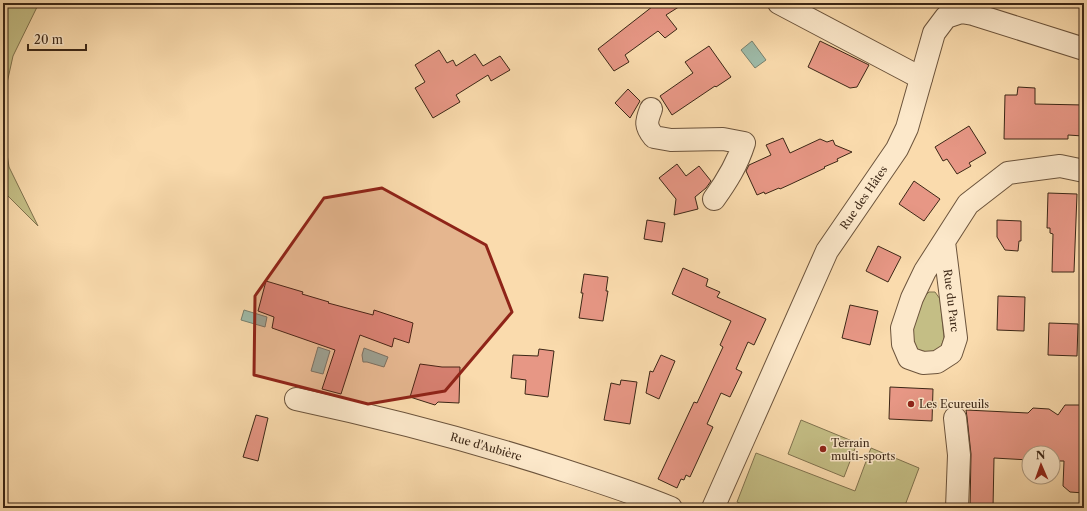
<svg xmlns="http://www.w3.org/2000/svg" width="1087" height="511" font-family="'Libre Caslon Text',serif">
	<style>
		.green { fill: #c4be85; stroke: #80724e }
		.water { fill: #9ebba9; stroke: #77806e }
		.building { fill: #e79785; stroke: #3c2716 }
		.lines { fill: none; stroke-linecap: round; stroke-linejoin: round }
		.minor-casing { stroke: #6c543c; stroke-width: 24 }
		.minor { stroke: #fce8ca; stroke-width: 22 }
		.marked { fill: #8f2418; fill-opacity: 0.2; stroke: #8f2418; stroke-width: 3; stroke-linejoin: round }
		.poi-dot { fill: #8f2418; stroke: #fce8ca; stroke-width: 1.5 }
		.labels { text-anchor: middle; stroke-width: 3; stroke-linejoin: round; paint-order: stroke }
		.street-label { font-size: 11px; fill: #3c2716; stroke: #fce8ca }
		.poi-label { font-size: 11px; fill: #3c2716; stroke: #fce8ca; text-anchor: start }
	</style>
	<rect width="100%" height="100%" fill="#fadbad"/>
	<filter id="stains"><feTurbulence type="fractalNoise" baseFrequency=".005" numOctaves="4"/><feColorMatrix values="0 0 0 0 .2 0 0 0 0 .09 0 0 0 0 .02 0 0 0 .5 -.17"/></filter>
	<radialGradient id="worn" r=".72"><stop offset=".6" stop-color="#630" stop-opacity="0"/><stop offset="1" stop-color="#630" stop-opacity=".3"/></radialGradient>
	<!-- green -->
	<g class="green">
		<path d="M 3,3 L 39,3 L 13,56 L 3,101 Z"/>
		<path d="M 3,128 L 9,167 L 38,226 L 3,191 Z"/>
		<path d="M 929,292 L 935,292 L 940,299 L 944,338 L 941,347 L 930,353 L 921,353 L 913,347 L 911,323 L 923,298 Z"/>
		<path d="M 801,420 L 857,443 L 844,477 L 788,454 Z"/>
		<path d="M 871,448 L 919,468 L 904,508 L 751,508 L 737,502 L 756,453 L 855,491 Z"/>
	</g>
	<!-- water -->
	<g class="water">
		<path d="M 752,41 L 766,60 L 755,68 L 741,50 Z"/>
		<path d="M 244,310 L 267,317 L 265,327 L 241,320 Z"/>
		<path d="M 318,347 L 330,351 L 323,374 L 311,371 Z"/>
		<path d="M 364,348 L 388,357 L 384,367 L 367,362 L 363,362 L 362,355 Z"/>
	</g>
	<!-- building -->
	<g class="building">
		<path d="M 657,3 L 685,3 L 666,15 L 677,29 L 665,38 L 658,31 L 625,55 L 629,62 L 614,71 L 598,49 Z"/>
		<path d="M 820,41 L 869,65 L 857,87 L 850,88 L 808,67 Z"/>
		<path d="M 709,46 L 731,77 L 716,87 L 715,86 L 672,115 L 660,96 L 693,73 L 685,62 Z"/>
		<path d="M 439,50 L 447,63 L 453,60 L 456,66 L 475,54 L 483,66 L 500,56 L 510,70 L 491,81 L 488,75 L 456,95 L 460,102 L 433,118 L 415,88 L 425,82 L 415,65 Z"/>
		<path d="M 1018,87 L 1035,88 L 1035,104 L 1084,105 L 1083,136 L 1068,135 L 1068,139 L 1004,139 L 1005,95 L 1017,95 Z"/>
		<path d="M 628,89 L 640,101 L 630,118 L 615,103 Z"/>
		<path d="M 969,126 L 986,153 L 969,163 L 971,166 L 957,174 L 947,159 L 943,161 L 935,147 Z"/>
		<path d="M 783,138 L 790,153 L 820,139 L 827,142 L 833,140 L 835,145 L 852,152 L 837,159 L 838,161 L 824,167 L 825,168 L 791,184 L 780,189 L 779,188 L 765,194 L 764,192 L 757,195 L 746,171 L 749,165 L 771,155 L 766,145 Z"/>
		<path d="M 677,164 L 686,176 L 699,166 L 711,181 L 706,188 L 695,197 L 698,209 L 674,215 L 676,199 L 659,178 Z"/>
		<path d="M 914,181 L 940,199 L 924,221 L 899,204 Z"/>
		<path d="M 1048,193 L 1077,194 L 1074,272 L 1052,272 L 1053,234 L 1050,233 L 1050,228 L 1047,228 Z"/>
		<path d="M 647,220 L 665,223 L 662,242 L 644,239 Z"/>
		<path d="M 997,220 L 1021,221 L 1021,241 L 1019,241 L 1018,251 L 1005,250 L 997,237 Z"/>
		<path d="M 878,246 L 901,257 L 888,282 L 866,271 Z"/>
		<path d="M 683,268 L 708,279 L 706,286 L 720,292 L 717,297 L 766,319 L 754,345 L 748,342 L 736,369 L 742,372 L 730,397 L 721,393 L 707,424 L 713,427 L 690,477 L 686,475 L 684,480 L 681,479 L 677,488 L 658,479 L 694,402 L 697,403 L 723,347 L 720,345 L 731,321 L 672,294 Z"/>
		<path d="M 584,274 L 608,277 L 606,291 L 608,291 L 603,321 L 579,318 L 583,293 L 581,293 Z"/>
		<path d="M 266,281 L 303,292 L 302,294 L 329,302 L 328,303 L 373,315 L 374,310 L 413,323 L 409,343 L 394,338 L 392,347 L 360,335 L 341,394 L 322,389 L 335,350 L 272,328 L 274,317 L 258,311 Z"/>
		<path d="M 998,296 L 1025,297 L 1024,331 L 997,330 Z"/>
		<path d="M 850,305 L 878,311 L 870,345 L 842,338 Z"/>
		<path d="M 1049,323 L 1078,324 L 1077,356 L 1048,355 Z"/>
		<path d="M 539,349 L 554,351 L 548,397 L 525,394 L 526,380 L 511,378 L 513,355 L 538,356 Z"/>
		<path d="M 661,355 L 675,361 L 659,399 L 646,393 L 650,371 L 653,372 Z"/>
		<path d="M 420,364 L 442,367 L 460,367 L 459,403 L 438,402 L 435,405 L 410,397 Z"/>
		<path d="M 621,380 L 637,382 L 630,424 L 604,420 L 611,383 L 620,385 Z"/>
		<path d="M 890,387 L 933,389 L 932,421 L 889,419 Z"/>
		<path d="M 1065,405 L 1081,405 L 1080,414 L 1084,414 L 1084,493 L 1070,492 L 1063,486 L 1064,461 L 1053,461 L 1053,453 L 1029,453 L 1029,460 L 994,458 L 993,508 L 970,508 L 971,454 L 967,417 L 966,410 L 1028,413 L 1033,408 L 1049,409 L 1058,415 Z"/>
		<path d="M 256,415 L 268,418 L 258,461 L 243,457 Z"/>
	</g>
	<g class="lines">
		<!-- minor casing -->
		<g class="minor-casing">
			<g id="minor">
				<path d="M 779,3 L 921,78"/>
				<path d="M 651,109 C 646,122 645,126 654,137 L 671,140 L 723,139 L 744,143 C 737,165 727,181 714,199"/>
				<path id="s1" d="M 944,242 L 956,338 L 951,353 L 937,362 L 923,363 L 909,358 L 903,344 L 902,328 L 912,298 L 925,271 L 968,204 L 1008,173 L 1060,166 L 1084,171"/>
				<path id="s2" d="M 296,399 C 385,418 473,441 560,469 C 597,481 635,493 671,508"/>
				<path d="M 955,418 L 959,455 L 957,508"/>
				<path id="s3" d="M 713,508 L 827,251 L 897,149 L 907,128 L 934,33 L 946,17 L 961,12 L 973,14 L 1084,49"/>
			</g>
		</g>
		<!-- minor -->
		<use href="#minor" class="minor"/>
	</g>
	<!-- marked area -->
	<path class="marked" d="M 382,188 L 486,245 L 512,312 L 445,391 L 368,404 L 254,375 L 255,296 L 324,198 Z"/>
	<!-- markers -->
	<g class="poi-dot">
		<circle cx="911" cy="404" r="4"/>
		<circle cx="823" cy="449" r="4"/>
	</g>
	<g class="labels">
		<!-- street labels -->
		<g class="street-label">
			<text dy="4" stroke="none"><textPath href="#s3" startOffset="346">Rue des Hâtes</textPath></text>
			<text dy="4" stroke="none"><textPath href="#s1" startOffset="59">Rue du Parc</textPath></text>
			<text dy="4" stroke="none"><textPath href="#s2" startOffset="196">Rue d'Aubière</textPath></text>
		</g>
		<!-- poi labels -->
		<g class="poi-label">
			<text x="919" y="408">Les Ecureuils</text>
			<text x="831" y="447">Terrain<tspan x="831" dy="13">multi-sports</tspan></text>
		</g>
	</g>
	<!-- margin -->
	<rect width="1087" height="511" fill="none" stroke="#fadbad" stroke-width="16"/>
	<rect x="4" y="4" width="1079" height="503" fill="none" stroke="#3c2716" stroke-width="2"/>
	<rect x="8" y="8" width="1071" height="495" fill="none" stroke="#3c2716"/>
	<!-- north arrow -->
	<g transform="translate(1041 465) rotate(358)"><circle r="19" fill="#fce8ca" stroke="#af9b82"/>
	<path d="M0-3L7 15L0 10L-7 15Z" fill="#8f2418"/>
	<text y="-6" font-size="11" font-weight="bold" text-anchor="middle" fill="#3c2716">N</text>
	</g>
	<!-- scale -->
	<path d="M28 44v6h58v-6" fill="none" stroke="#3c2716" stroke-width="2"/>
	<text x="34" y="44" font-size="12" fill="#3c2716" stroke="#fce8ca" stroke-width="3" paint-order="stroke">20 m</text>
	<rect width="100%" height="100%" filter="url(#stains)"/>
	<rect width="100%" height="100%" fill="url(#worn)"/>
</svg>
